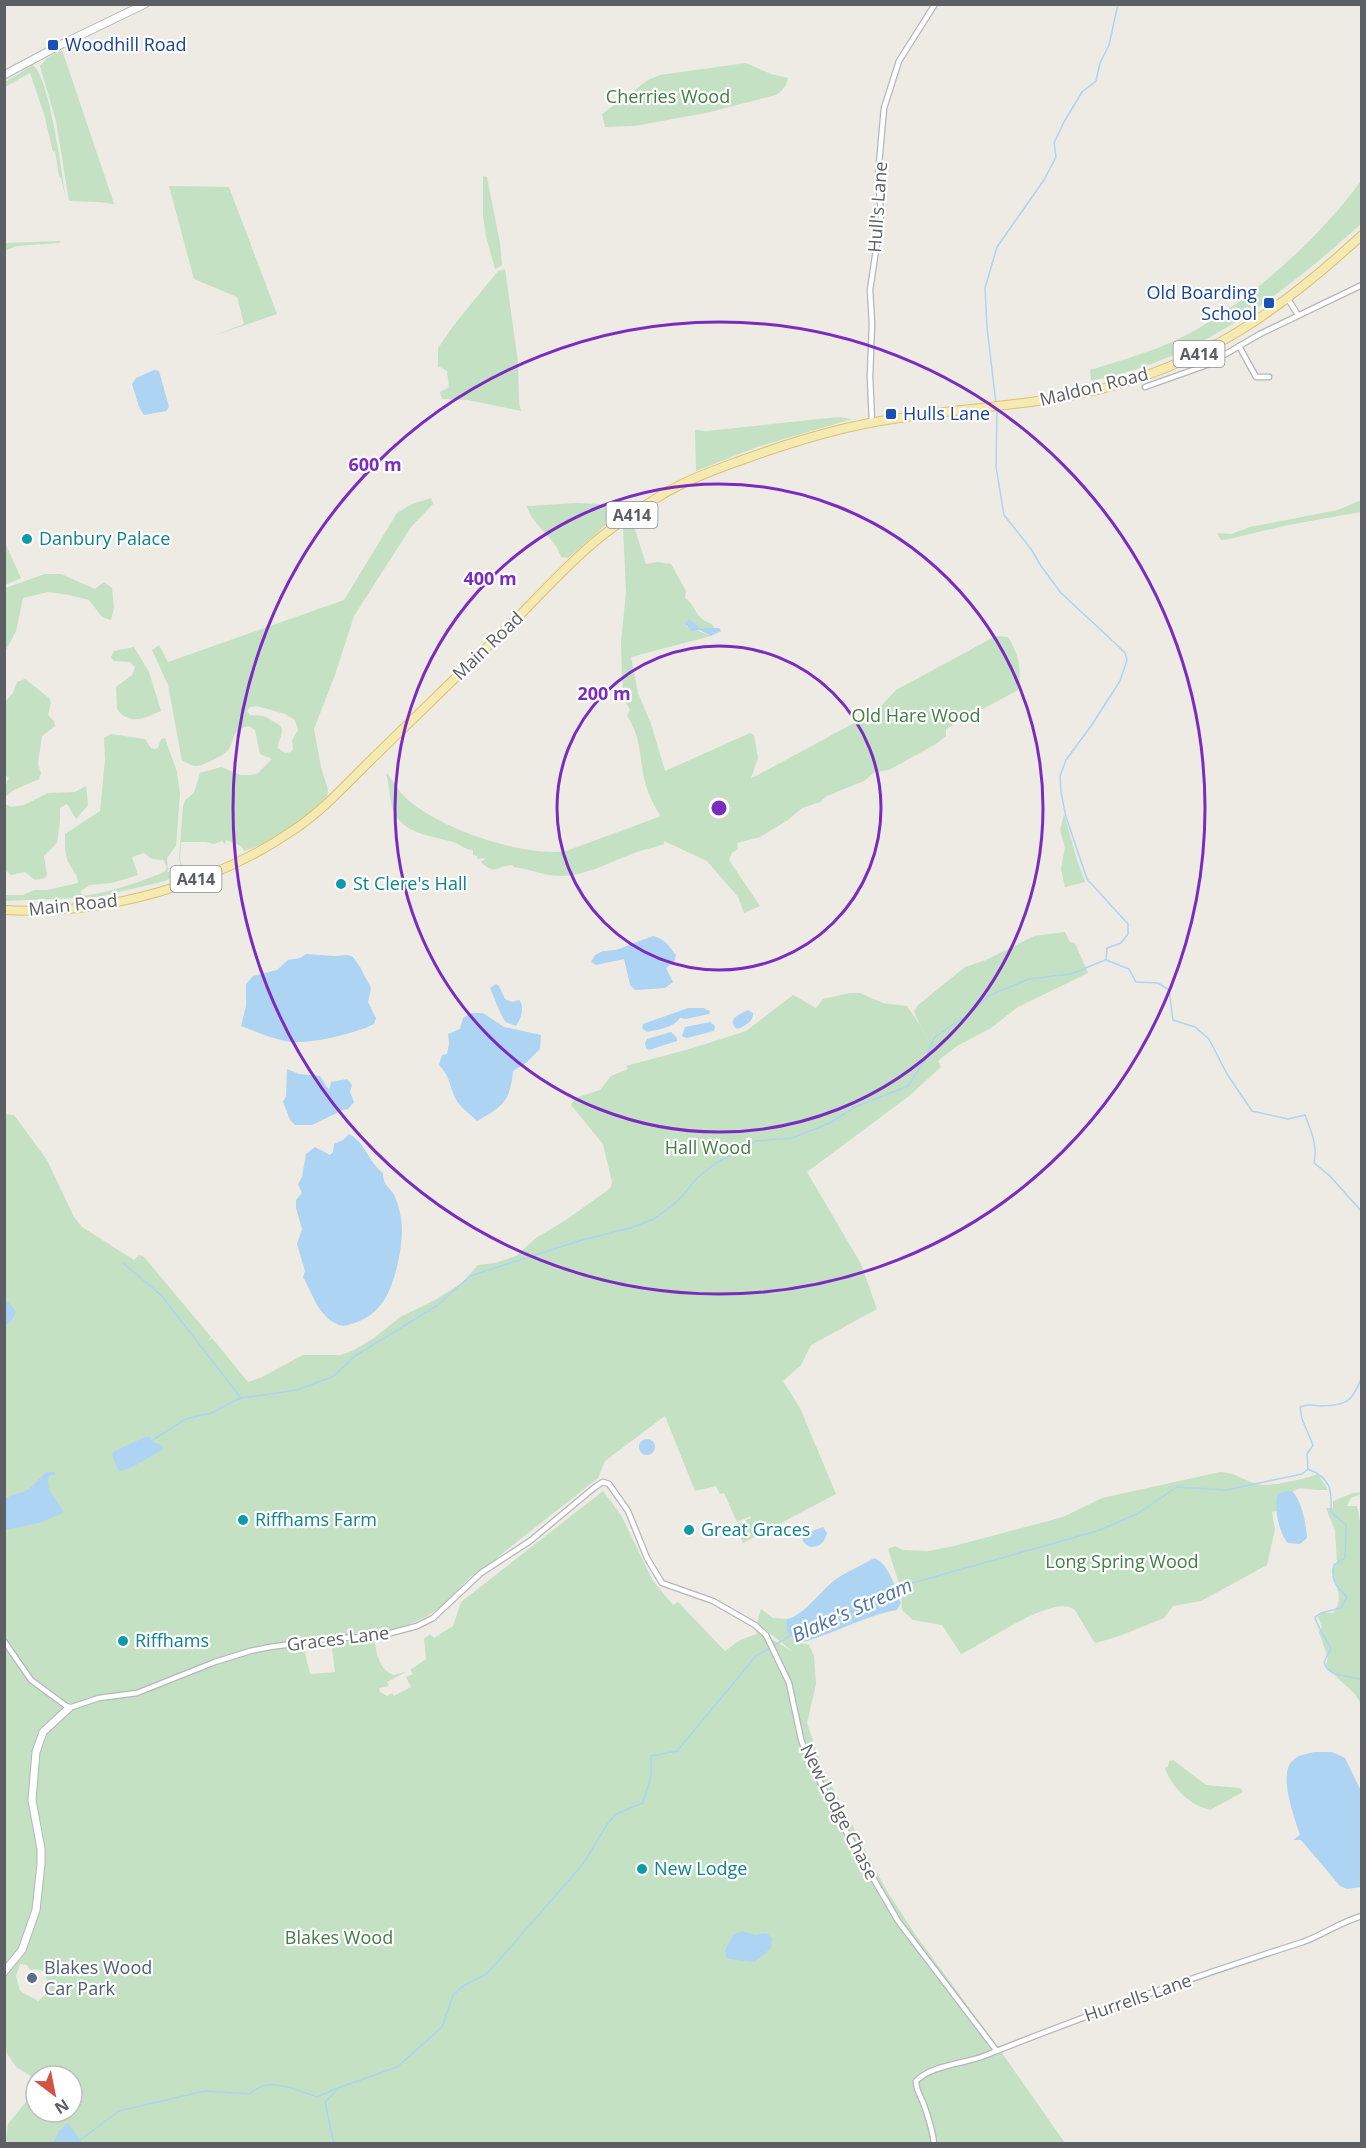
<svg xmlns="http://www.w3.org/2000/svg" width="1366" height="2148" font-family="'Open Sans',sans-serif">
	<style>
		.green { fill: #c4e1c4; fill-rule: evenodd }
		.water { fill: #add4f3 }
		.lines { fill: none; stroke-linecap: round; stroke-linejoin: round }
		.stream { stroke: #add4f3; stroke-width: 1.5 }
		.street-casing { stroke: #b4b6b9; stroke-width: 7 }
		.secondary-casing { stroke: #b3b6ba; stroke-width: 9 }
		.primary-casing { stroke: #dec06b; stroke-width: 10 }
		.street { stroke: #fff; stroke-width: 4.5 }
		.secondary { stroke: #fff; stroke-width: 7 }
		.primary { stroke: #f4eab2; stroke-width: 8 }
		.ring { fill: none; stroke: #7b2cbf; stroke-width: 3 }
		.transit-dot { fill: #1a4fb4; stroke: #fff; stroke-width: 2 }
		.culture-dot { fill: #0f9aa8; stroke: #fff; stroke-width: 2 }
		.service-dot { fill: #5c6f8a; stroke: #fff; stroke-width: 2 }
		.labels { text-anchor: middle; stroke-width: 4.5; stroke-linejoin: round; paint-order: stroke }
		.shield { fill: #fff; stroke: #8d8f92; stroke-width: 1.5 }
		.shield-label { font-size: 16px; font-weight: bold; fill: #5c5f63 }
		.transit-label { font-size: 18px; fill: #164399; stroke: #fff; text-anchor: start }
		.park-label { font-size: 18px; fill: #407e44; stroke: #fff }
		.street-label { font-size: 18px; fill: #5c5f63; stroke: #fff }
		.culture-label { font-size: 18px; fill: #0d838f; stroke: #fff; text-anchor: start }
		.service-label { font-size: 18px; fill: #4e5e75; stroke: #fff; text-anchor: start }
		.water-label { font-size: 20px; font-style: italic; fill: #4d76a3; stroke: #fff }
		.centre { fill: #7b2cbf; stroke: #fff; stroke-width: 3 }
		.ring-label { font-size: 18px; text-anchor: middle; font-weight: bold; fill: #7b2cbf; stroke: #fff; stroke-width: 4.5; stroke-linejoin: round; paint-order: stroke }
	</style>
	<rect width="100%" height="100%" fill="#edebe4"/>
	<!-- green -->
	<g class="green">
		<path d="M 62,50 L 107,183 L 114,204 L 99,202 L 69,201 L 56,121 L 40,66 L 47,58 Z"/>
		<path d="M 746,63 L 771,74 L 788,78 C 787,86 782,91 776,95 L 706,113 L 634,126 L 605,127 L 602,114 L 648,80 L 660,75 Z"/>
		<path d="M 33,65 C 50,79 62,175 66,200 L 61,178 L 59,176 L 55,151 L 53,152 L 44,114 L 30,73 L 5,87 L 5,82 Z"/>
		<path d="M 483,176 L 487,177 L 500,243 L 502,265 L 495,269 L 486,236 L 483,216 Z"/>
		<path d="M 1361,181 L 1361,224 C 1280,296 1201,359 1091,381 L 1090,370 C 1119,361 1148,353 1176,340 C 1204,327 1229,309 1253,291 C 1295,257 1329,224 1361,181 Z"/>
		<path d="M 169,186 L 229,187 L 277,314 L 213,336 L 244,324 L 237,297 L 194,279 Z"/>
		<path d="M 61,241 L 59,243 L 16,246 L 5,251 L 5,243 Z"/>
		<path d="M 505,269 L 518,362 L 519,403 L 521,411 L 468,400 L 442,399 L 440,392 L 449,387 L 447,371 L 438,366 L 438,348 L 454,325 L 498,271 Z"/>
		<path d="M 839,417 L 852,419 L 757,447 L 696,471 L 695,430 L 706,431 Z"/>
		<path d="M 431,498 L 433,504 L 411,527 L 354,616 L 335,675 L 314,729 L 321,767 L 328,790 L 327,796 C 304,821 276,840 244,851 L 241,846 L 226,840 L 225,844 L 222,841 L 214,844 L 206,842 L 181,842 L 180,859 L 184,872 L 198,870 L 184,876 L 179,859 L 183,806 L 185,800 L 194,793 L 200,773 L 221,767 L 241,775 L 250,775 L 257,774 L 272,759 L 260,754 L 255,730 L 249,726 C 231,729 236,738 229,749 C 227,754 201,767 195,766 C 191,766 186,762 182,761 L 168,685 L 152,650 L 159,645 L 168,662 L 344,600 L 397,513 L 412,504 ZM 257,706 L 285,714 L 295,720 L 298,730 L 292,741 L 293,749 L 291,752 L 285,753 L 278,748 C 278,740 284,734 281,726 L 264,716 L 250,715 L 247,711 L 250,707 Z"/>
		<path d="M 1361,500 L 1361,512 L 1288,525 L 1229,539 L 1221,540 L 1217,533 L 1231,534 L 1250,527 L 1338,510 Z"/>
		<path d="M 578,503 L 599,504 L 617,512 L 613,519 L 568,558 L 561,557 C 555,536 532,526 527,506 Z"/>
		<path d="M 632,520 L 646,564 L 658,562 L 671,564 L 686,591 L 685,598 C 698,608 694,618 712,624 L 715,629 L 700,628 L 689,620 L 686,626 L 711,636 L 631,657 L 638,693 L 651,724 L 665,771 L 750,733 L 754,735 L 758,758 L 751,778 L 756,776 L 867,716 L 882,705 L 896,690 L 996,636 L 1008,637 C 1019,655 1022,669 1018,690 L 946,729 L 946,736 L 936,744 L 889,770 L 875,772 L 864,781 L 827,796 L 820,802 L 802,808 L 788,820 L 760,837 L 737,843 L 738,849 L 732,853 L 729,860 L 760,906 L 744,913 L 738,897 L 707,861 L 664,841 L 664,844 C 653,848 640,850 629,855 C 608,863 586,875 563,876 C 547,877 531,869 514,867 L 512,865 C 495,866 496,876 481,862 L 486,858 L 478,859 L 477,856 L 473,855 L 473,850 C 466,850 462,846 456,843 C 435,836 404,835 394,812 C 389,800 390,786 386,774 L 388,774 C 392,780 396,787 401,793 C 430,826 523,858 566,851 L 659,817 L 660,815 C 650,800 644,784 642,766 C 639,747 638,732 627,716 L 630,710 L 624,698 L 622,678 L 621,642 L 626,592 L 623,526 Z"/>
		<path d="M 5,543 L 21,578 L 5,585 L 4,585 Z"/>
		<path d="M 45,574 L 61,574 L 95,589 L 104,582 L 112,588 L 114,608 L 111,620 L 102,617 L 89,600 L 69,595 L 48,592 L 23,598 L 16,631 L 5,652 L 5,588 Z"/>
		<path d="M 134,647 L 149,672 L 161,711 C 146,717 134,725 120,713 L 117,708 L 116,687 L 132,675 L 135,667 L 130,662 L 114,661 L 111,657 L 114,651 Z"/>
		<path d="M 25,679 L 49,698 L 51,703 L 48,715 L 54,721 L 55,726 L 42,736 L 38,764 L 41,773 L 39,779 L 14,790 L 5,797 L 5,785 L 9,778 L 5,775 L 5,702 L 13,693 L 17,682 Z"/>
		<path d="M 111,734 L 145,739 L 151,748 L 155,749 L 158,748 L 161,739 L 165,738 L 177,772 L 180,794 L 176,846 L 167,858 L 168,872 L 176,870 L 177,875 L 165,881 L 98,897 L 5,901 L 5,895 L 23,895 L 34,890 L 47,890 L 78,883 C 77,874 74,872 70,865 C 64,856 65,844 65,834 L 100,811 L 105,760 L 104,738 ZM 144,853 L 152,859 L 163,860 L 167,867 L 165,871 C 157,877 92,898 83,895 C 82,894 81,893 80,892 L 89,885 L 112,883 L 138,875 L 132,857 Z"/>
		<path d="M 86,786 L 88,805 L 76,819 L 67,804 L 60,808 L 60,821 L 57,843 L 44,856 L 47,874 L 45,878 L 35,880 L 25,872 L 11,875 L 5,870 L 5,804 L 11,807 L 24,805 L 48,793 L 75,792 Z"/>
		<path d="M 1064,814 L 1077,860 L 1085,882 L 1065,887 L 1061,869 L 1065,848 L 1060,830 Z"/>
		<path d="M 1065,932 L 1070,942 L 1075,943 L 1088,973 L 1018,1007 L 991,1028 L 957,1046 L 938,1061 L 941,1067 L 909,1096 L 807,1172 L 861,1264 L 877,1309 L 811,1345 L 801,1365 L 783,1381 L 800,1408 L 836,1494 L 743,1543 L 735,1525 L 751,1518 L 751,1516 L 737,1522 L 724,1493 L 720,1494 L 716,1486 L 695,1491 L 665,1416 L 605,1461 L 598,1478 L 499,1556 C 490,1566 479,1570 469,1578 C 460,1587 453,1597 443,1605 C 402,1637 362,1634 313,1636 L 304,1648 L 310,1674 L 335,1672 L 331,1642 L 374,1639 C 377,1653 378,1668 393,1675 L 406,1672 L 387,1682 L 389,1686 L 379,1688 L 380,1692 L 387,1696 L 392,1693 L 394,1696 L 411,1687 L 406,1677 L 413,1674 L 410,1670 L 426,1659 L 424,1638 L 430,1635 L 429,1633 L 434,1638 L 453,1626 L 461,1602 L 603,1491 L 621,1515 L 653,1581 L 673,1605 L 678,1602 L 725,1651 L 740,1640 L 757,1634 L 755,1629 L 793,1652 L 757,1623 L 761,1609 L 773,1618 L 787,1619 C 787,1638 792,1641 809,1645 L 814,1656 L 816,1684 L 807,1723 L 822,1767 L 885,1888 L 917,1937 L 990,2036 L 1065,2143 L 5,2144 L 8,2124 L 26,2102 L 34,2078 L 16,2067 L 4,2049 L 5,1114 L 14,1115 L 47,1160 L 74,1217 L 82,1227 L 134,1260 L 139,1255 L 144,1257 L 211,1337 L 207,1342 L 212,1338 L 248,1382 L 262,1377 L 303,1355 L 341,1355 L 354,1350 L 374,1338 L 400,1317 L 435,1300 L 462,1283 L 478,1265 L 495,1263 L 516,1256 L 536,1238 L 566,1220 L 605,1192 L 611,1187 L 612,1182 L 603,1144 L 571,1105 L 575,1098 L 600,1090 L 611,1076 L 628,1069 L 626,1066 L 693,1048 L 746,1031 L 793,995 L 816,1008 L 823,999 L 850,993 L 860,993 L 883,1003 L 907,1006 L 922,1028 L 936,1057 L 914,1012 L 918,1005 L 965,967 L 986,960 L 1034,936 ZM 20,1964 L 27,1965 L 30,1970 L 36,1969 L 43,1971 L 49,1984 L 49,1992 L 38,2001 L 20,1991 L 16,1976 ZM 36,2076 L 72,2076 L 72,2112 L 36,2112 Z"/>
		<path d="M 1220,1472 C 1235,1472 1247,1483 1262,1485 C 1271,1486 1310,1478 1318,1474 L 1328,1490 C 1294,1491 1301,1479 1277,1511 L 1272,1512 L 1275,1529 L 1267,1565 L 1201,1601 L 1173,1606 L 1164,1618 L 1122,1635 L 1096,1643 L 1094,1642 L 1075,1610 C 1054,1592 985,1644 961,1654 L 942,1625 L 913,1620 L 902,1610 L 901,1590 L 888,1549 L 895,1546 L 903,1550 L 929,1551 L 954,1546 L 1063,1517 L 1102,1498 Z"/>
		<path d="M 1361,1492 L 1361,1494 L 1351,1498 L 1347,1506 L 1357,1506 L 1361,1527 L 1361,1704 L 1355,1694 L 1329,1670 L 1326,1664 L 1328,1658 L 1319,1632 L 1322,1627 L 1318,1617 L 1321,1613 L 1333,1613 C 1346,1596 1334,1586 1332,1569 L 1337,1563 L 1335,1531 L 1326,1508 L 1333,1508 L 1333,1501 L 1353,1493 Z"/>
		<path d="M 1173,1760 L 1206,1785 L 1240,1788 L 1243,1792 L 1210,1810 C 1190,1805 1172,1788 1165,1768 L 1168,1767 L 1169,1761 Z"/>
	</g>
	<!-- water -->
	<g class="water">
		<path d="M 154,370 L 159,371 L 169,407 L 166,411 L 144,415 L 139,407 L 132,384 L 136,378 Z"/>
		<path d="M 689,619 L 700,628 L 719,628 L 721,631 L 711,636 L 700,630 L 691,631 L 685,623 Z"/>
		<path d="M 653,936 C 665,939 669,946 676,955 L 674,962 L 666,968 L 673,982 L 665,988 L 635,990 L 630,985 L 624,959 L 596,965 L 591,962 L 595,955 L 603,951 L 616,950 Z"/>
		<path d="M 306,954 L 334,956 L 348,955 L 353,957 L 360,967 L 371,988 L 368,1002 L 376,1018 L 374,1024 C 357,1033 311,1044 291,1042 C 275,1040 257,1032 241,1026 L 246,1006 L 246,984 L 253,976 L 277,970 L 288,960 L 300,958 Z"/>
		<path d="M 496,984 L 499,986 L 505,999 L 512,1002 L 519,1000 C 525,1006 521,1019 516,1026 C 516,1026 507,1023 506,1022 C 502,1019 493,995 490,988 Z"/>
		<path d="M 688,1008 L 703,1008 L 710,1011 L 709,1014 L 686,1019 L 680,1018 C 673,1028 659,1029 647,1032 L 642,1028 L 643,1024 Z"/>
		<path d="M 748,1010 L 753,1013 C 754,1021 744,1027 737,1029 C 725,1019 741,1014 748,1010 Z"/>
		<path d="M 472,1013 L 483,1013 L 504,1027 L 541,1035 L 540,1049 L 526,1063 L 513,1071 C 510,1102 503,1106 477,1121 C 472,1116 464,1110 459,1104 C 449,1090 452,1078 439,1065 L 442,1055 L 447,1054 L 449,1044 L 448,1034 L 460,1029 L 463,1018 Z"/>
		<path d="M 710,1022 L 715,1026 L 714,1031 L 687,1038 L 682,1036 L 685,1027 Z"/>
		<path d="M 671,1032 L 677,1038 L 677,1041 L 649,1050 L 646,1048 L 645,1043 L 647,1039 Z"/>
		<path d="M 287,1069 L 299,1074 L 320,1076 L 329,1090 L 331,1082 L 347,1079 L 352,1085 L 350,1092 L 354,1102 L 348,1109 L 343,1110 L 312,1125 L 295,1125 L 290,1120 L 283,1102 L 286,1096 Z"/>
		<path d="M 349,1134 C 365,1142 369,1163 383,1173 C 383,1183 387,1186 393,1193 C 397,1199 400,1211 401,1219 C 405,1240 395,1287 382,1303 C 373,1316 359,1323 343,1326 C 319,1320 314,1296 303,1277 L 305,1271 L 297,1244 L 302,1229 L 296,1208 L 296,1200 L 302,1193 L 298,1184 L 302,1177 L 306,1154 L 315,1147 L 330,1155 L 333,1152 L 334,1144 L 343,1140 Z"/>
		<path d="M 5,1301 L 9,1303 L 16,1312 L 11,1322 L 6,1325 Z"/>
		<path d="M 145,1437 L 150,1437 L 151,1441 L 161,1445 L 163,1448 L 162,1450 C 150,1456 130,1471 119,1471 L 112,1455 L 113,1452 Z"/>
		<circle cx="647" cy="1447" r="8"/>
		<path d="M 46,1472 L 55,1472 L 55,1475 L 49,1476 C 44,1491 59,1500 63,1513 L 39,1523 L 5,1530 L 5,1498 L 28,1490 Z"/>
		<path d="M 1287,1491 L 1292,1491 C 1302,1501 1306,1524 1307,1538 L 1300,1544 L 1288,1543 C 1279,1534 1273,1505 1278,1494 Z"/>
		<path d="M 823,1527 L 827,1533 C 824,1543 820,1547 810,1547 C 804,1544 802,1541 802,1535 Z"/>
		<path d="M 874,1558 C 890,1564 895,1589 901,1603 L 897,1610 C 863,1616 833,1635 799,1643 C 790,1637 784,1631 787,1619 C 802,1616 817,1596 828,1586 C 839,1574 860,1567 874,1558 Z"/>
		<path d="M 1314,1752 L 1332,1752 L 1345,1758 L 1361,1791 L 1361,1887 L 1347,1889 L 1340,1886 L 1301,1840 L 1293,1840 L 1300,1835 C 1295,1819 1278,1776 1292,1761 C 1298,1755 1306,1754 1314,1752 Z"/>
		<path d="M 743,1931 L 755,1935 L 766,1933 L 772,1938 L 771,1948 L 755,1962 L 728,1959 L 726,1957 L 725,1951 L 733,1935 Z"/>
		<path d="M 68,2123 L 82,2143 L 53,2143 L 59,2131 Z"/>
	</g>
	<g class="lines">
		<!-- stream -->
		<g class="stream">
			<path d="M 996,404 L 987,327 L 985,288 L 997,247 L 1044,180 L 1056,157 L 1054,143 L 1064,122 L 1082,92 L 1096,81 L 1100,63 L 1109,45 L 1118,4"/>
			<path d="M 997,408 L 996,467 L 1004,515 L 1031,549 L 1041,566 L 1061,593 L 1116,644 L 1125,653 L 1127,660 L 1120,681 L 1091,726 L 1066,760 L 1060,776 L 1061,792 L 1066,817 L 1087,879 L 1128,924 L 1128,934 L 1121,943 L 1107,948 L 1106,960 L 1129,969 L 1136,982 L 1158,983 L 1169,990 L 1173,1020 L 1195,1027 L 1209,1039 L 1227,1074 L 1252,1111 L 1288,1119 L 1305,1115 C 1311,1131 1318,1146 1314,1163 L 1330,1176 L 1362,1212"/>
			<path d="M 123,1263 L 161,1295 L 241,1398 L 297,1390 L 334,1376 L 355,1356 L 438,1305 L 470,1276 L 579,1241 L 630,1228 L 654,1219 L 679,1200 L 697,1178 L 716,1163 L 756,1141 L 792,1138 L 830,1123 L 855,1107 L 908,1086 L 924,1061 L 935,1037 L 973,1011 L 988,996 L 1029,979 L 1071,974 L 1105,960"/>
			<path d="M 1362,1376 C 1353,1402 1346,1406 1320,1406 C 1313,1405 1307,1404 1300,1407 L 1302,1419 L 1313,1445 L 1307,1454 L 1308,1469 C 1331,1478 1332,1490 1331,1512 L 1346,1525 L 1345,1558 L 1334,1565 C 1330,1580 1337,1587 1347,1597 L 1341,1608 L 1321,1613 L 1315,1617 C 1318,1629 1326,1638 1331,1649 L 1324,1662 C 1329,1679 1346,1673 1362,1680"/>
			<path d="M 151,1441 L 186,1419 L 211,1413 L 240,1398"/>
			<path d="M 895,1588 L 1097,1531 L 1137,1514 L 1177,1487 L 1226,1490 L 1302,1474 L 1308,1469"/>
			<path d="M 773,1646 L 790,1636"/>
			<path d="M 75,2144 L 119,2111 L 205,2091 L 250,2094 C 268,2075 296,2090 317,2097 L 338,2088 L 397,2067 L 442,2027 L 453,1995 L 463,1986 L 485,1975 L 501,1958 L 583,1864 L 608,1823 L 616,1814 L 643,1803 L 651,1776 L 651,1756 L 677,1751 L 756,1656 L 769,1649"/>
			<path d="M 334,2144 L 325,2102 L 337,2090"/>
		</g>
		<!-- street casing -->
		<g class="street-casing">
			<g id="street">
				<path d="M 1288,299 L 1298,315"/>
				<path d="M 1239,346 L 1256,377 L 1269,377"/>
				<path d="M 1145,387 L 1207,365 L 1260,334 L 1362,285"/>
				<path d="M 872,422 L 870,377 L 872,323 L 870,290 L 881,216 L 878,175 L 884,108 L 899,61 L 935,4"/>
				<path d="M 4,1641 L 31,1680 L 69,1708 L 99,1698 L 137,1693 L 215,1662 L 250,1651 L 270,1647 L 337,1638 L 376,1637 L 417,1626 L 433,1618 L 481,1573 L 530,1541 L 595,1487 L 603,1482 L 609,1484 L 628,1511 L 647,1558 L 662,1583 L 713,1601 L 755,1625 L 766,1635 L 789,1683 L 801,1739 L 806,1754 L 840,1821 L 898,1921 L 996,2050"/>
				<path d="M 934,2144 C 933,2130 928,2117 924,2105 C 921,2096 916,2091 916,2081 C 932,2065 963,2064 984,2056 C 1089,2014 1196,1976 1303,1942 C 1323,1935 1340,1922 1362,1916"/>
			</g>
		</g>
		<!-- secondary casing -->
		<g class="secondary-casing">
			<g id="secondary">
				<path d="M 4,75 L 62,44 L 145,4"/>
				<path d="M 4,1972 L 22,1950 L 36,1910 L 41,1864 L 41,1849 L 32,1800 L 36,1752 L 43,1732 L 69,1708"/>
			</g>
		</g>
		<!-- primary casing -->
		<g class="primary-casing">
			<path id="primary" d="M 4,910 C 103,916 214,885 295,829 C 325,809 350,780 376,755 C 423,709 470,664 517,618 C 541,594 564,568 590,546 C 611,527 636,511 660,496 C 684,481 712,471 739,461 C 783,445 829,430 875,422 C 947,409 1021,407 1093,391 C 1203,365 1280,311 1362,235"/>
		</g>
		<!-- street -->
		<use href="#street" class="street"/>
		<!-- secondary -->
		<use href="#secondary" class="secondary"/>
		<!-- primary -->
		<use href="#primary" class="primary"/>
	</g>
	<!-- distance rings -->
	<g class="ring">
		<circle cx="719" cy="808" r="162"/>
		<circle cx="719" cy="808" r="324"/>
		<circle cx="719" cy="808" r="486"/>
	</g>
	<!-- markers -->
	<g class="transit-dot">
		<rect x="47" y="39" width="12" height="12" rx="3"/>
		<rect x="1263" y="297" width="12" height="12" rx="3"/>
		<rect x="885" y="408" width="12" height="12" rx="3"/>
	</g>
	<g class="culture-dot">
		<circle cx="27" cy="539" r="6"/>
		<circle cx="341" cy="884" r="6"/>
		<circle cx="243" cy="1520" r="6"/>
		<circle cx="689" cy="1530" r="6"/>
		<circle cx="123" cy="1641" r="6"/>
		<circle cx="642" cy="1869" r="6"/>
	</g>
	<circle class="service-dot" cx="32" cy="1978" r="6"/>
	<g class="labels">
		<!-- shield labels -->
		<g class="shield">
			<rect x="1173.5" y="341" width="51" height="26" rx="4.5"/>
			<rect x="606.5" y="502" width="51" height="26" rx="4.5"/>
			<rect x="170.5" y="866" width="51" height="26" rx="4.5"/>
		</g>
		<g class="shield-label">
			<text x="1199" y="360">A414</text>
			<text x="632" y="521">A414</text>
			<text x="196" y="885">A414</text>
		</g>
		<!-- transit labels -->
		<g class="transit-label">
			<text x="65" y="51">Woodhill Road</text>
			<text x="1257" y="299" text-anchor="end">Old Boarding<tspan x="1257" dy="21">School</tspan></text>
			<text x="903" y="420">Hulls Lane</text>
		</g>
		<!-- park labels -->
		<g class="park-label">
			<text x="668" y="103">Cherries Wood</text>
			<text x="916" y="722">Old Hare Wood</text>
			<text x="708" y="1154">Hall Wood</text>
			<text x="1122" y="1568">Long Spring Wood</text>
			<text x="339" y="1944">Blakes Wood</text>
		</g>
		<!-- street labels -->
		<g class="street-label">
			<text transform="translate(878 207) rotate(-86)" y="6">Hull's Lane</text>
			<text transform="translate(1094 387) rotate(-14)" y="6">Maldon Road</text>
			<text transform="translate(488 646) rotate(-44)" y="6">Main Road</text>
			<text transform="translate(73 905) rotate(-6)" y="6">Main Road</text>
			<text transform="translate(338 1639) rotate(-7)" y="6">Graces Lane</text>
			<text transform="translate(839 1812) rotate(63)" y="6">New Lodge Chase</text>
			<text transform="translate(1138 1998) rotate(-19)" y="6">Hurrells Lane</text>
		</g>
		<!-- culture labels -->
		<g class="culture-label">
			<text x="39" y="545">Danbury Palace</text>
			<text x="353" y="890">St Clere's Hall</text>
			<text x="255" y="1526">Riffhams Farm</text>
			<text x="701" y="1536">Great Graces</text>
			<text x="135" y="1647">Riffhams</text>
			<text x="654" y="1875">New Lodge</text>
		</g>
		<!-- service labels -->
		<g class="service-label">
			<text x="44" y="1974">Blakes Wood<tspan x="44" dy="21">Car Park</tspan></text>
		</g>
		<!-- water labels -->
		<g class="water-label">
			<text transform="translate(852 1610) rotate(-24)" y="7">Blake's Stream</text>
		</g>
	</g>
	<circle cx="719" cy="808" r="9" class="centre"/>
	<g class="ring-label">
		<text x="375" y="471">600 m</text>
		<text x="490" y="585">400 m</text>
		<text x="604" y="700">200 m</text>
	</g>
	<!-- border -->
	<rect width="1366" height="2148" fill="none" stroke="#5c5f63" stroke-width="12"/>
	<!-- north arrow -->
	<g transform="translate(54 2094) rotate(148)"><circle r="28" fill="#ffffff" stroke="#bebfc1" stroke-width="1.5"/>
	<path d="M0-4.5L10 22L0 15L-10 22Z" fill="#d25245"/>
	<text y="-9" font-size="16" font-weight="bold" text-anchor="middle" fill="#5c5f63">N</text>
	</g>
</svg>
